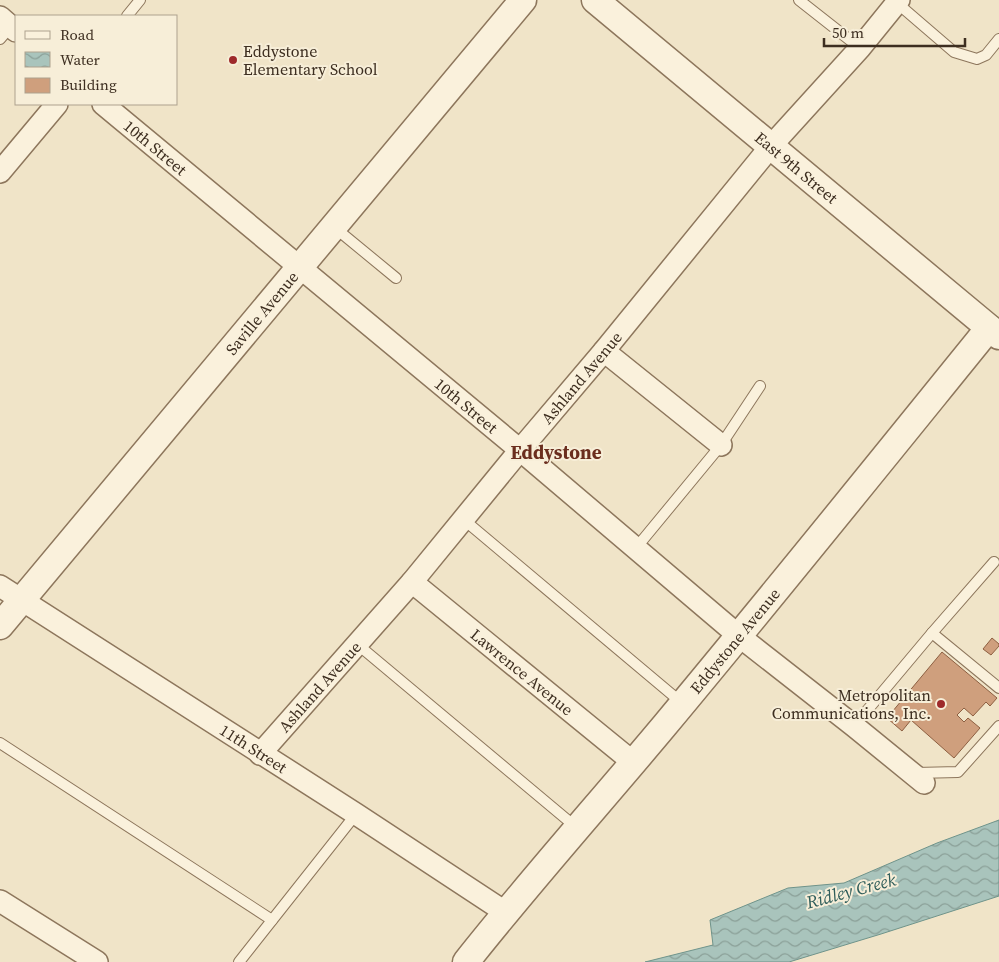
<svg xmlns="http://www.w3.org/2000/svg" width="999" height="962" font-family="'Source Serif 4',serif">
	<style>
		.water { fill: url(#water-waves); stroke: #6f938a }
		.building { fill: #cf9f7d; stroke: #8d5f41 }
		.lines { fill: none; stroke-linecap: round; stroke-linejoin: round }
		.service-casing { stroke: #8d765c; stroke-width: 12 }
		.minor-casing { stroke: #8d765c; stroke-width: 24 }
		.tertiary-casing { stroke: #8d765c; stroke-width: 29 }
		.service { stroke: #faf1dc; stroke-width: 10 }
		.minor { stroke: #faf1dc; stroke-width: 21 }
		.tertiary { stroke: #faf1dc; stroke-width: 26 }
		.poi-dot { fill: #9e2a2b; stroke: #f7eed8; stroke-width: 2 }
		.labels { text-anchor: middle; stroke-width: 4; stroke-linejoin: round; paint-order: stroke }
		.poi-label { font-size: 16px; fill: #3d2e20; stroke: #f7eed8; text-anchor: start }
		.street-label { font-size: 16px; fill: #3d2e20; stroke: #f7eed8 }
		.water-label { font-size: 18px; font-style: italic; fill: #2f5d5a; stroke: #f7eed8 }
		.quarter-label { font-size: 19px; font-weight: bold; fill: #6b2e1e; stroke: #f7eed8 }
	</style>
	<defs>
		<pattern id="water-waves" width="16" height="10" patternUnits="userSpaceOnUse" patternTransform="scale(1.25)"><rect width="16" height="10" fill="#a9c4bc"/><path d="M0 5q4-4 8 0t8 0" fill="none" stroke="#8ba098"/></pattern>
	</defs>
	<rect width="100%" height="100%" fill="#f0e4c8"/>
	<!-- water -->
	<path class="water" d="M 999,820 L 999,896 L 881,934 L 789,962 L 645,962 L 713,945 L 710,920 L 788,888 L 844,883 L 937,843 Z"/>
	<!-- building -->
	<g class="building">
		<path d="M 992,638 L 999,644 L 999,646 L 991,655 L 983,649 Z"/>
		<path d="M 942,652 L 997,698 L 990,706 L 986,702 L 973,716 L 964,708 L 957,715 L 964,722 L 968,718 L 980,728 L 954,758 L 911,720 L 902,731 L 887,718 Z"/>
	</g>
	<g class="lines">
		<!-- service casing -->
		<g class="service-casing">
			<g id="service">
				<path d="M 799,0 L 860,48"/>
				<path d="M 897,3 L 954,52 L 977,59 L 986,55 L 999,39"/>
				<path d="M 127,16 L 140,0"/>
				<path d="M 0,39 L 11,26"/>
				<path d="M 334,227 L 396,278"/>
				<path d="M 463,519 L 682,703"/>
				<path d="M 636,548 L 721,445 L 760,386"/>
				<path d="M 932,633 L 999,688"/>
				<path d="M 357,644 L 577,828"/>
				<path d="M 854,726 L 932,633 L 994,562"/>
				<path d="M 0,743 L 272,920"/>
				<path d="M 916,773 L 958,772 L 999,726"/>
				<path d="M 239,962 L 356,814"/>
			</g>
		</g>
		<!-- minor casing -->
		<g class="minor-casing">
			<g id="minor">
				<path d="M 0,17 L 16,31"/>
				<path id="s1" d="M 103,104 L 520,450 L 739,636 L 854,726 L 924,783"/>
				<path d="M 0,172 L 57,104"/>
				<path d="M 604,351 L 721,445"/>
				<path id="s2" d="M 412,582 L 634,763"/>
				<path id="s3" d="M 0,586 L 356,814 L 505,912"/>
				<path id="s4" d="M 260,754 L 412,582 L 520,450 L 604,351 L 771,146 L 860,48 L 899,0"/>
				<path d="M 0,901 L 97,962"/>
			</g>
		</g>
		<!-- tertiary casing -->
		<g class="tertiary-casing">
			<g id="tertiary">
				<path id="s5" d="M 595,0 L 999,336"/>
				<path id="s6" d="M 0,626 L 523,0"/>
				<path id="s7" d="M 466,962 C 530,881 599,804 665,725 C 775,593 882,460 989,328"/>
			</g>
		</g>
		<!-- service -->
		<use href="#service" class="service"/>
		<!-- minor -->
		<use href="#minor" class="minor"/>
		<!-- tertiary -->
		<use href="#tertiary" class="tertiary"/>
	</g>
	<!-- markers -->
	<g class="poi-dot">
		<circle cx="233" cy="60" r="5"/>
		<circle cx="941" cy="704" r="5"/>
	</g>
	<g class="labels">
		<!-- poi labels -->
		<g class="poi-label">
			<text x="243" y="57">Eddystone<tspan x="243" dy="18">Elementary School</tspan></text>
			<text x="931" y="701" text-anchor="end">Metropolitan<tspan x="931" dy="18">Communications, Inc.</tspan></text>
		</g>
		<!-- street labels -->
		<g class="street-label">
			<text dy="6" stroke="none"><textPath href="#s1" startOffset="68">10th Street</textPath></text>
			<text dy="6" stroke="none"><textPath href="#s5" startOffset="262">East 9th Street</textPath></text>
			<text dy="6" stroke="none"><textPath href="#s6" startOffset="408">Saville Avenue</textPath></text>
			<text dy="6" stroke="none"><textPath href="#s4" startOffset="495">Ashland Avenue</textPath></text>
			<text dy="6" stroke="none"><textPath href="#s1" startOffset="472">10th Street</textPath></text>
			<text dy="6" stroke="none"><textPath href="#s7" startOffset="419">Eddystone Avenue</textPath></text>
			<text dy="6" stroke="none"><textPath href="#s2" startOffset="142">Lawrence Avenue</textPath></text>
			<text dy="6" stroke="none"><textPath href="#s4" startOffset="90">Ashland Avenue</textPath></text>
			<text dy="6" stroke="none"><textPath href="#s3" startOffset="301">11th Street</textPath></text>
		</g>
		<!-- water labels -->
		<g class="water-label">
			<text transform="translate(851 891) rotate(-15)" y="6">Ridley Creek</text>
		</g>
		<!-- quarter labels -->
		<g class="quarter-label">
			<text x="556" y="459">Eddystone</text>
		</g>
	</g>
	<!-- legend -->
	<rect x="15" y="15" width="162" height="90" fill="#f7eed8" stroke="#ada18e"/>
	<rect x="25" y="31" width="25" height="8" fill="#faf1dc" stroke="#ada18e"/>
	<text x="60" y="40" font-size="15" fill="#3d2e20">Road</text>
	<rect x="25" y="52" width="25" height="15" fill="url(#water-waves)" stroke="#ada18e"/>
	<text x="60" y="65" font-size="15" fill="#3d2e20">Water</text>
	<rect x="25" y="78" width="25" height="15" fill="#cf9f7d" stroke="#ada18e"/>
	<text x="60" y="90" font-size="15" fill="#3d2e20">Building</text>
	<!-- scale -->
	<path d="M824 38v8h141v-8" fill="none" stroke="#3d2e20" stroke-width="2.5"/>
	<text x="832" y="38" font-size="15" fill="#3d2e20" stroke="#f7eed8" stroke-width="4" paint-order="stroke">50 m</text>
</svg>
